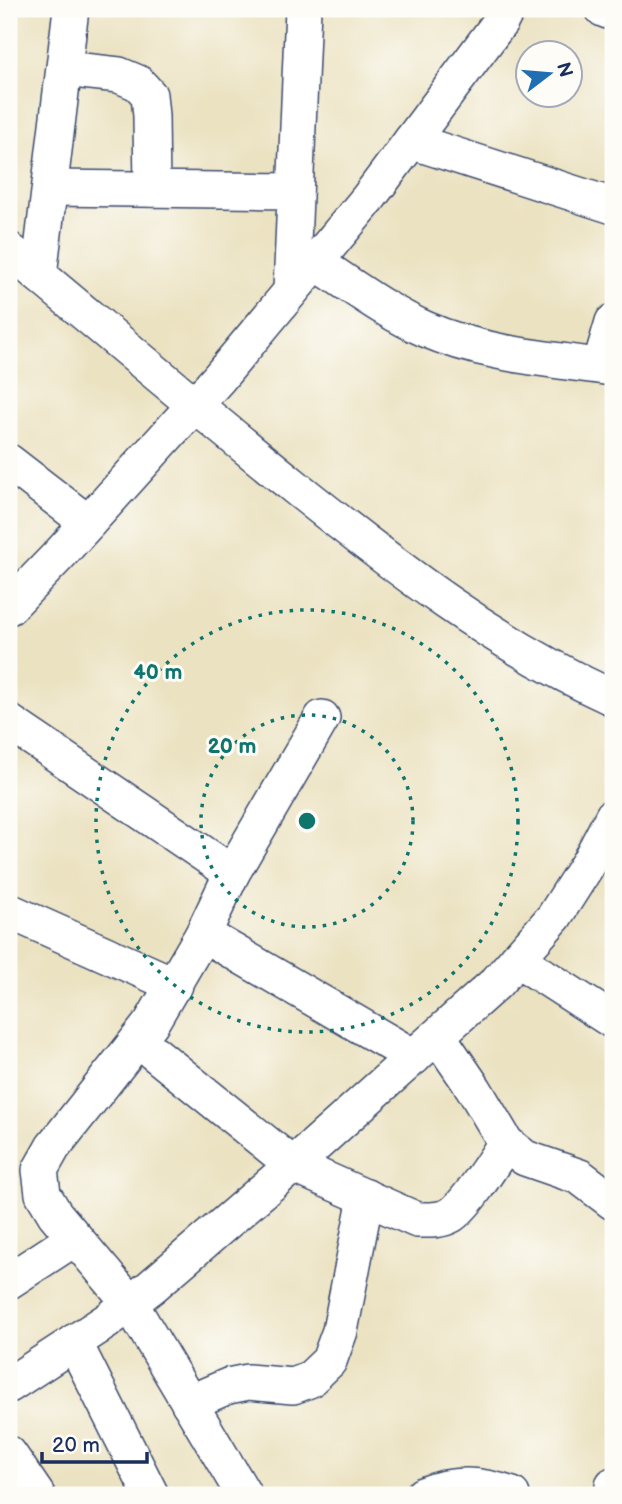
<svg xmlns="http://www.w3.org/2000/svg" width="622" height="1504" font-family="'Balsamiq Sans',sans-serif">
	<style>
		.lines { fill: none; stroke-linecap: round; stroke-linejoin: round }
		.minor-casing { stroke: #3a4a6d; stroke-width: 38 }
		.minor { stroke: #fff; stroke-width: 35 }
		.ring { fill: none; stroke: #0f766e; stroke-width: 3.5; stroke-dasharray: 3.5 7 }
		.centre { fill: #0f766e; stroke: #fdfcf7; stroke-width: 3.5 }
		.ring-label { font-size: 21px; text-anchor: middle; font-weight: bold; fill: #0f766e; stroke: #fdfcf7; stroke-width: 6; stroke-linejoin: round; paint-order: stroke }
	</style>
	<rect width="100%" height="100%" fill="#fdfcf7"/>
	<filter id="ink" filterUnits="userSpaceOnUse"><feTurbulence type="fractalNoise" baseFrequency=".0143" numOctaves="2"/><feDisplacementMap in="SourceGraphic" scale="14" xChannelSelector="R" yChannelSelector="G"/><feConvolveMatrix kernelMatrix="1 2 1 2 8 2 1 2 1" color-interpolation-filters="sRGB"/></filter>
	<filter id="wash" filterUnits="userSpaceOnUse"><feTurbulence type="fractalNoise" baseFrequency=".00686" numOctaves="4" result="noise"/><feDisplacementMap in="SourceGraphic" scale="28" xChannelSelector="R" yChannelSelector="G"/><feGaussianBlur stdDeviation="1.57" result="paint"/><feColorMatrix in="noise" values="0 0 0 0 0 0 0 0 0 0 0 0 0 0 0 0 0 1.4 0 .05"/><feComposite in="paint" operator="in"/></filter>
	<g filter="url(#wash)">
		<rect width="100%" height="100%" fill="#ebe2c1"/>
	</g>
	<g filter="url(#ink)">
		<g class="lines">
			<!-- minor casing -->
			<g class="minor-casing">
				<g id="minor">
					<path d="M 603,9 L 613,13"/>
					<path d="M 64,69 L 119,75 L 138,83 L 149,95 L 151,116 L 152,189"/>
					<path d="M 411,141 L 613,206"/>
					<path d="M 50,188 L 295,191"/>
					<path d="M 9,250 C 104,329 198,409 295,487 C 395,567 496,645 613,698"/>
					<path d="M 315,262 C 351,285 386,312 425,329 C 484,355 551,359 613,368"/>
					<path d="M 39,275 L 71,9"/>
					<path d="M 291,291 L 303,9"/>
					<path d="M 600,366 L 613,322"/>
					<path d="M 9,462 L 88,523"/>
					<path d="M 9,607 L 60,554 L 218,379 L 367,200 L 501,21 L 507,9"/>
					<path d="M 9,722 L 232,873"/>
					<path d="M 9,911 L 175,985"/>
					<path d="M 203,934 L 414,1057"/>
					<path d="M 517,959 L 613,1021"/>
					<path d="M 438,1036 L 474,1089 L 506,1143 L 525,1158 L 580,1177 L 613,1202"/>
					<path d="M 138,1040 L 293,1165 L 417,1220 C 428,1220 441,1221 451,1215 C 468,1204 493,1162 506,1143"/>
					<path d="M 9,1281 L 75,1238"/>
					<path d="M 74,1342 L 151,1495"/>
					<path d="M 9,1385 L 107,1321 L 151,1287 L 293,1165 L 496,983 L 554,917 L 589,862 L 613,816"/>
					<path d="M 189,1403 L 228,1386 L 248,1382 L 293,1386 L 309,1380 L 329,1361 L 340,1331 L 366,1197"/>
					<path d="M 9,1454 L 37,1495"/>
					<path d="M 244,1495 L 130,1303 L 55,1214 L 43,1194 L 40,1170 L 53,1147 L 151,1023 L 203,934 L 232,873 L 322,718"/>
					<path d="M 423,1495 C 454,1482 481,1484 512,1495"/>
					<path d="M 613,1495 L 613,1485"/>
				</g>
			</g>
			<!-- minor -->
			<use href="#minor" class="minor"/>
		</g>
	</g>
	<!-- distance rings -->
	<g class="ring">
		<circle cx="307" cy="821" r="106"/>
		<circle cx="307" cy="821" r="211"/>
	</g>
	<circle cx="307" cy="821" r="10" class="centre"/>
	<g class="ring-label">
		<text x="158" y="679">40 m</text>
		<text x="232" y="753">20 m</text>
	</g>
	<!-- margin -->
	<rect width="622" height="1504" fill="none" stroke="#fdfcf7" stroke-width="35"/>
	<!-- north arrow -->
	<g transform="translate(549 74) rotate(74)"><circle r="33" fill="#fdfcf7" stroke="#a3aaba" stroke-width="2"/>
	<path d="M0-5L12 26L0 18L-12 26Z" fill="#1f6fb2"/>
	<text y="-10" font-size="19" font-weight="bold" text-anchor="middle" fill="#1b2f5e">N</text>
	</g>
	<!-- scale -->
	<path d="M42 1452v10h105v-10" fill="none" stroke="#1b2f5e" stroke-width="3.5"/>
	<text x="52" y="1452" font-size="21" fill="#1b2f5e" stroke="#fdfcf7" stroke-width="5" paint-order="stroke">20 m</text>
</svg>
